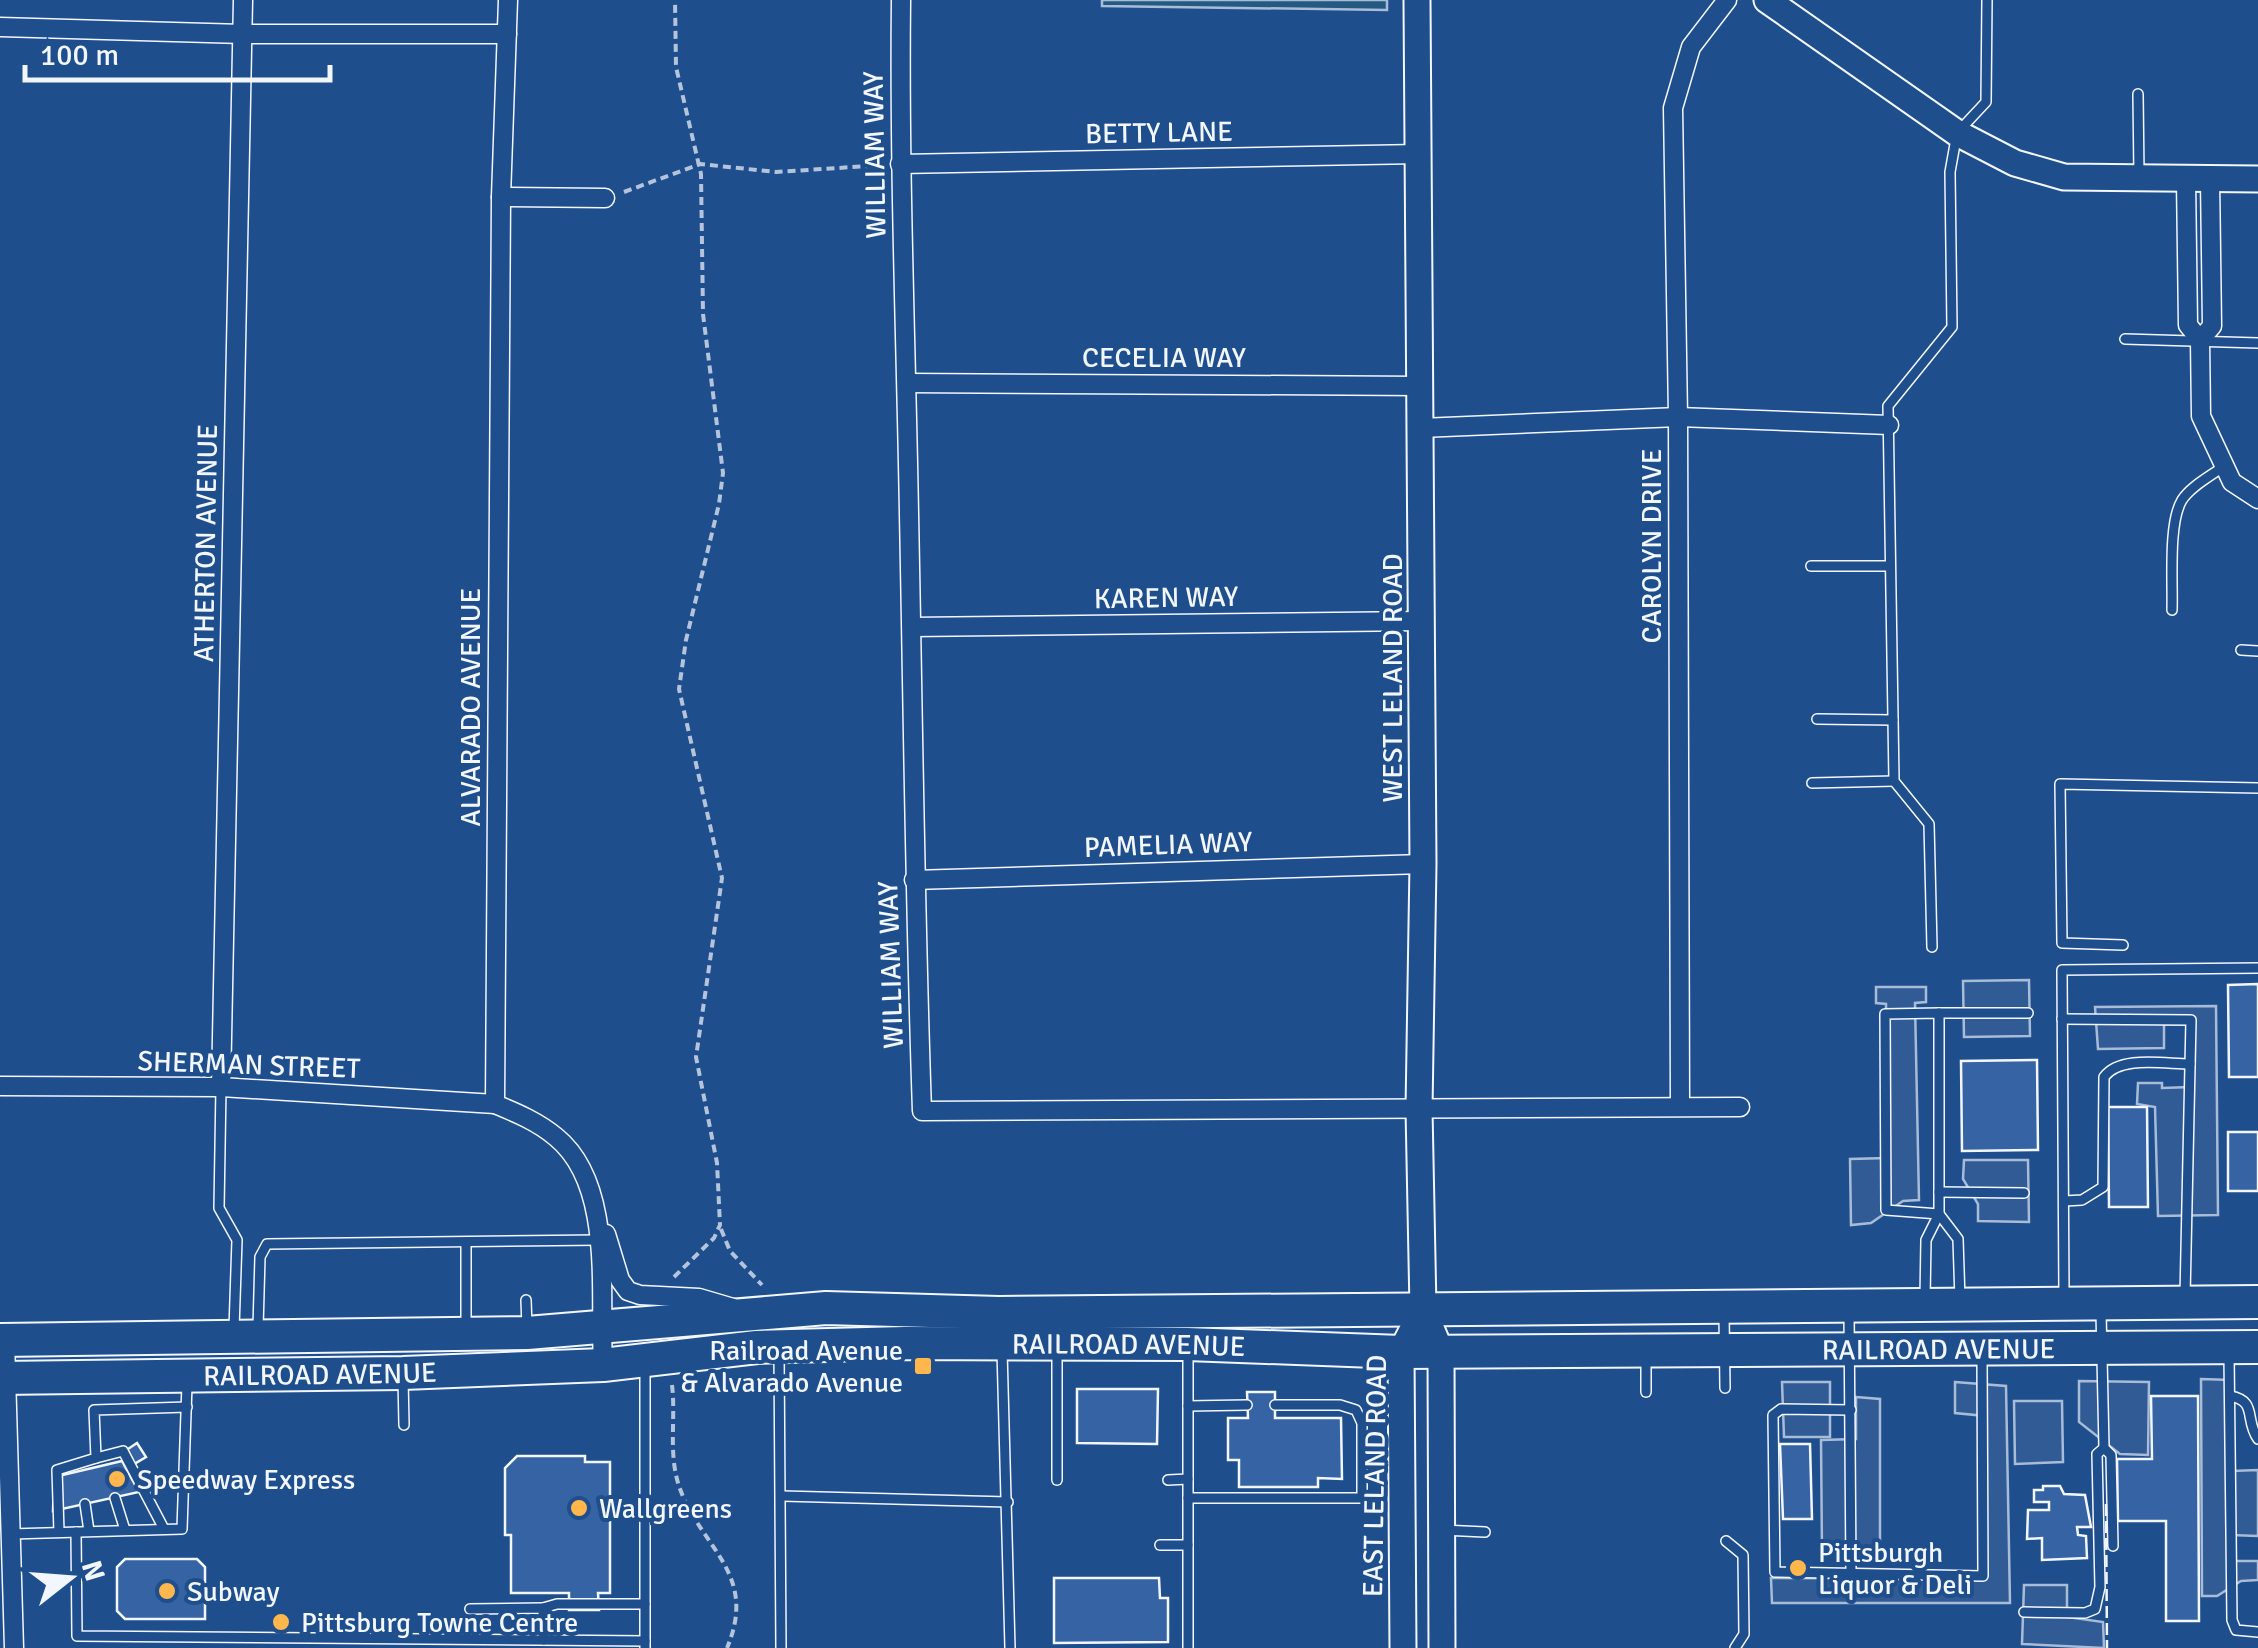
<svg xmlns="http://www.w3.org/2000/svg" width="2258" height="1648" font-family="Signika,sans-serif">
	<style>
		.green { fill: #245a82; stroke: #a8bbd7; stroke-width: 2.5 }
		.parking { fill: #305b95; stroke: #a8bbd7; stroke-width: 2.5 }
		.building { fill: #3563a3; stroke: #f2f6ff; stroke-width: 2.5 }
		.lines { fill: none; stroke-linecap: round; stroke-linejoin: round }
		.lane-casing { stroke: #f2f6ff; stroke-width: 12 }
		.street-casing { stroke: #f2f6ff; stroke-width: 21 }
		.secondary-casing { stroke: #f2f6ff; stroke-width: 29 }
		.highway-casing { stroke: #f2f6ff; stroke-width: 36 }
		.path { stroke: #b3c4dc; stroke-width: 4; stroke-dasharray: 8 5; stroke-linecap: butt }
		.lane { stroke: #1f4e8c; stroke-width: 9 }
		.street { stroke: #1f4e8c; stroke-width: 18 }
		.secondary { stroke: #1f4e8c; stroke-width: 25 }
		.highway { stroke: #1f4e8c; stroke-width: 32 }
		.fence { stroke: #f2f6ff; stroke-width: 2.5; stroke-dasharray: 12 5; stroke-linecap: butt }
		.poi-dot { fill: #ffb74d; stroke: #1f4e8c; stroke-width: 4 }
		.labels { text-anchor: middle; stroke-width: 8; stroke-linejoin: round; paint-order: stroke }
		.street-label { font-size: 28px; fill: #f2f6ff; stroke: #1f4e8c }
		.poi-label { font-size: 28px; fill: #f2f6ff; stroke: #1f4e8c; text-anchor: start }
	</style>
	<rect width="100%" height="100%" fill="#1f4e8c"/>
	<!-- green -->
	<path class="green" d="M 1102,0 L 1387,0 L 1387,10 L 1102,6 Z"/>
	<!-- parking -->
	<g class="parking">
		<path d="M 2029,980 L 2030,1036 L 1964,1037 L 1963,981 Z"/>
		<path d="M 1876,987 L 1926,987 L 1926,1002 L 1915,1003 L 1919,1200 L 1903,1201 L 1871,1223 L 1851,1225 L 1850,1159 L 1887,1158 L 1886,1004 L 1876,1003 Z"/>
		<path d="M 2216,1006 L 2218,1215 L 2158,1216 L 2155,1107 L 2137,1104 L 2138,1083 L 2162,1083 L 2162,1088 L 2191,1087 L 2192,1024 L 2164,1024 L 2164,1048 L 2098,1049 L 2095,1007 Z"/>
		<path d="M 1964,1160 L 2028,1160 L 2029,1222 L 1978,1221 L 1978,1204 L 1963,1179 Z"/>
		<path d="M 2201,1379 L 2231,1380 L 2232,1471 L 2258,1470 L 2258,1536 L 2231,1535 L 2231,1561 L 2258,1561 L 2258,1580 L 2241,1581 L 2217,1596 L 2202,1596 Z"/>
		<path d="M 2079,1381 L 2149,1382 L 2148,1455 L 2120,1454 L 2079,1422 Z"/>
		<path d="M 1782,1382 L 1830,1382 L 1830,1437 L 1784,1437 Z"/>
		<path d="M 1955,1382 L 2006,1386 L 2010,1603 L 1772,1603 L 1771,1578 L 1986,1579 L 1985,1416 L 1955,1413 Z"/>
		<path d="M 1856,1397 L 1880,1399 L 1880,1554 L 1822,1554 L 1821,1440 L 1856,1439 Z"/>
		<path d="M 2014,1401 L 2062,1401 L 2063,1462 L 2015,1464 Z"/>
		<path d="M 2024,1585 L 2067,1585 L 2067,1617 L 2103,1622 L 2104,1648 L 2022,1644 Z"/>
	</g>
	<!-- building -->
	<g class="building">
		<path d="M 2258,984 L 2258,1077 L 2229,1077 L 2228,985 Z"/>
		<path d="M 2037,1060 L 2038,1150 L 1962,1151 L 1961,1061 Z"/>
		<path d="M 2108,1107 L 2147,1107 L 2148,1207 L 2109,1207 Z"/>
		<rect x="2228" y="1132" width="30" height="59"/>
		<path d="M 1077,1389 L 1158,1389 L 1157,1444 L 1077,1443 Z"/>
		<path d="M 1247,1392 L 1275,1392 L 1275,1418 L 1341,1418 L 1342,1479 L 1318,1478 L 1318,1487 L 1239,1487 L 1239,1460 L 1228,1460 L 1228,1418 L 1248,1418 Z"/>
		<path d="M 2151,1396 L 2198,1396 L 2199,1621 L 2166,1621 L 2166,1521 L 2118,1521 L 2117,1459 L 2152,1459 Z"/>
		<path d="M 137,1443 L 146,1457 L 134,1464 L 125,1451 Z"/>
		<path d="M 1780,1444 L 1810,1444 L 1812,1519 L 1783,1519 Z"/>
		<path d="M 517,1456 L 585,1456 L 585,1462 L 610,1462 L 610,1593 L 598,1593 L 599,1610 L 569,1610 L 569,1593 L 511,1593 L 511,1535 L 505,1535 L 505,1468 Z"/>
		<path d="M 122,1461 L 139,1492 L 53,1511 L 54,1477 Z"/>
		<path d="M 2043,1486 L 2060,1486 L 2064,1494 L 2085,1495 L 2091,1527 L 2077,1527 L 2078,1535 L 2086,1536 L 2087,1558 L 2042,1560 L 2042,1538 L 2027,1539 L 2028,1510 L 2049,1510 L 2049,1502 L 2034,1502 L 2034,1490 L 2043,1490 Z"/>
		<path d="M 125,1559 L 197,1559 L 205,1567 L 205,1619 L 125,1619 L 117,1611 L 117,1567 Z"/>
		<path d="M 1054,1578 L 1159,1578 L 1160,1598 L 1168,1598 L 1168,1642 L 1054,1643 Z"/>
	</g>
	<g class="lines">
		<!-- lane casing -->
		<g class="lane-casing">
			<g id="lane">
				<path d="M 2138,94 L 2139,176"/>
				<path d="M 2125,339 L 2258,343"/>
				<path d="M 1811,566 L 1890,566"/>
				<path d="M 2172,610 C 2173,582 2168,523 2182,500 C 2191,486 2211,476 2224,466"/>
				<path d="M 2241,650 L 2258,651"/>
				<path d="M 1817,719 L 1893,720"/>
				<path d="M 1812,783 L 1894,781"/>
				<path d="M 2123,945 L 2062,943 L 2060,784 L 2258,788"/>
				<path d="M 1932,947 L 1929,824 L 1894,781 L 1888,406 L 1952,327 L 1950,172 L 1957,133 L 1986,102 L 1987,0"/>
				<path d="M 1939,1013 L 2028,1013"/>
				<path d="M 2062,1019 L 2191,1020 L 2185,1296"/>
				<path d="M 221,1087 L 219,1208 L 237,1240 L 234,1329"/>
				<path d="M 1939,1192 L 2024,1193"/>
				<path d="M 2064,1201 L 2082,1200 L 2103,1187 L 2104,1077 C 2120,1055 2165,1064 2190,1064"/>
				<path d="M 1939,1214 L 1958,1239 L 1960,1300"/>
				<path d="M 466,1243 L 466,1326"/>
				<path d="M 2064,1296 L 2062,970 L 2258,968"/>
				<path d="M 1925,1298 L 1926,1240 L 1939,1214 L 1939,1013 L 1885,1014 L 1886,1210 L 1939,1214"/>
				<path d="M 526,1300 L 527,1327"/>
				<path d="M 1849,1311 L 1851,1573"/>
				<path d="M 2101,1312 L 2104,1448 L 2111,1455 L 2113,1546"/>
				<path d="M 1724,1315 L 1725,1388"/>
				<path d="M 258,1328 L 260,1257 L 267,1244 L 599,1240"/>
				<path d="M 1002,1350 L 1010,1648"/>
				<path d="M 779,1351 L 781,1648"/>
				<path d="M 1188,1352 L 1188,1648"/>
				<path d="M 2229,1355 L 2232,1620 L 2236,1630 L 2258,1632"/>
				<path d="M 1646,1359 L 1646,1392"/>
				<path d="M 645,1367 L 645,1648"/>
				<path d="M 403,1378 L 404,1425"/>
				<path d="M 2230,1396 C 2258,1401 2244,1419 2258,1439"/>
				<path d="M 1188,1406 L 1247,1405"/>
				<path d="M 1851,1410 L 1781,1409 L 1773,1415 L 1775,1572 L 1983,1576 L 1982,1357"/>
				<path d="M 96,1458 L 123,1451 L 164,1529"/>
				<path d="M 1057,1480 L 1057,1352"/>
				<path d="M 1168,1480 L 1188,1479"/>
				<path d="M 782,1496 L 1008,1502"/>
				<path d="M 115,1498 L 125,1530"/>
				<path d="M 1188,1498 L 1362,1498 L 1362,1423 L 1356,1410 L 1340,1405 L 1275,1405"/>
				<path d="M 85,1504 L 89,1531"/>
				<path d="M 1442,1530 L 1485,1532"/>
				<path d="M 59,1532 L 57,1470 L 96,1458 L 94,1410 L 187,1407"/>
				<path d="M 76,1532 L 77,1636 L 645,1641"/>
				<path d="M 11,1534 L 182,1529 L 187,1384"/>
				<path d="M 1726,1541 L 1743,1555 L 1744,1634 L 1735,1648"/>
				<path d="M 1160,1545 L 1188,1545"/>
				<path d="M 543,1608 L 557,1604 L 645,1604"/>
				<path d="M 470,1609 L 543,1608 L 544,1640"/>
				<path d="M 2024,1612 L 2085,1613 L 2095,1609 L 2100,1587 L 2097,1454 L 2104,1448"/>
			</g>
		</g>
		<!-- street casing -->
		<g class="street-casing">
			<g id="street">
				<path d="M 508,0 L 501,197 L 495,1104 C 517,1113 538,1122 556,1137 C 615,1185 599,1296 603,1365"/>
				<path d="M 901,0 C 899,171 906,342 909,514 C 913,713 915,912 922,1111 L 1740,1107"/>
				<path d="M 0,27 L 243,34 L 507,34"/>
				<path d="M 900,164 L 1419,154"/>
				<path d="M 2186,179 L 2188,325 L 2200,340 L 2212,326 L 2210,179"/>
				<path d="M 501,197 L 605,198"/>
				<path d="M 2200,340 L 2201,416 L 2232,482 L 2258,499"/>
				<path d="M 907,383 L 1421,386"/>
				<path d="M 1421,428 L 1678,417 L 1889,425"/>
				<path d="M 912,627 L 1421,621"/>
				<path d="M 914,880 L 1423,864"/>
				<path d="M 0,1086 L 221,1087 L 495,1104"/>
				<path d="M 221,1087 L 243,0"/>
				<path d="M 1680,1106 L 1678,417 L 1673,108 L 1691,47 L 1727,0"/>
				<path d="M 606,1234 L 620,1280 L 628,1291 L 640,1295 L 699,1298 L 733,1308"/>
				<path d="M 5,1340 L 14,1648"/>
			</g>
		</g>
		<!-- secondary casing -->
		<g class="secondary-casing">
			<g id="secondary">
				<path d="M 1417,0 L 1423,864 L 1419,1109 L 1423,1309 L 1441,1352 L 1442,1648"/>
				<path d="M 1767,0 L 1957,133 L 2015,163 L 2064,177 L 2258,179"/>
				<path d="M 1403,1648 L 1401,1352 L 1423,1309"/>
			</g>
		</g>
		<!-- highway casing -->
		<g class="highway-casing">
			<g id="highway">
				<path d="M 0,1340 L 527,1333 L 826,1308 L 999,1313 L 2258,1302"/>
				<path id="s1" d="M 0,1378 L 403,1373 L 603,1365 L 757,1347 L 905,1343 L 1187,1344 L 1401,1352 L 2258,1347"/>
			</g>
		</g>
		<!-- path -->
		<g class="path">
			<path d="M 624,192 L 700,164 L 776,172 L 884,165"/>
			<path d="M 721,1229 L 730,1251 L 762,1285"/>
			<path d="M 674,1277 L 714,1238 L 720,1225 L 717,1163 L 696,1057 L 722,878 L 679,689 L 686,640 L 719,504 L 723,473 L 703,314 L 701,174 L 676,67 L 675,0"/>
			<path d="M 672,1385 C 676,1418 668,1453 679,1486 C 700,1548 759,1572 727,1648"/>
		</g>
		<!-- lane -->
		<use href="#lane" class="lane"/>
		<!-- street -->
		<use href="#street" class="street"/>
		<!-- secondary -->
		<use href="#secondary" class="secondary"/>
		<!-- highway -->
		<use href="#highway" class="highway"/>
		<!-- fence -->
		<path class="fence" d="M 2106,1504 L 2107,1648"/>
	</g>
	<!-- markers -->
	<g class="poi-dot">
		<rect x="913" y="1356" width="20" height="20" rx="5"/>
		<circle cx="117" cy="1479" r="10"/>
		<circle cx="579" cy="1508" r="10"/>
		<circle cx="1798" cy="1568" r="10"/>
		<circle cx="167" cy="1591" r="10"/>
		<circle cx="281" cy="1622" r="10"/>
	</g>
	<g class="labels">
		<!-- street labels -->
		<g class="street-label">
			<text transform="translate(1159 132) rotate(-1)" y="10">BETTY LANE</text>
			<text transform="translate(874 155) rotate(-91)" y="10">WILLIAM WAY</text>
			<text x="1164" y="367">CECELIA WAY</text>
			<text transform="translate(205 543) rotate(-89)" y="10">ATHERTON AVENUE</text>
			<text transform="translate(1651 546) rotate(-90)" y="10">CAROLYN DRIVE</text>
			<text transform="translate(1166 597) rotate(-1)" y="10">KAREN WAY</text>
			<text transform="translate(1392 678) rotate(-90)" y="10">WEST LELAND ROAD</text>
			<text transform="translate(470 707) rotate(-90)" y="10">ALVARADO AVENUE</text>
			<text transform="translate(1168 844) rotate(-2)" y="10">PAMELIA WAY</text>
			<text transform="translate(890 965) rotate(-92)" y="10">WILLIAM WAY</text>
			<text transform="translate(249 1064) rotate(2)" y="10">SHERMAN STREET</text>
			<text dy="10" stroke="none"><textPath href="#s1" startOffset="1130">RAILROAD AVENUE</textPath></text>
			<text dy="10" stroke="none"><textPath href="#s1" startOffset="1940">RAILROAD AVENUE</textPath></text>
			<text dy="10" stroke="none"><textPath href="#s1" startOffset="320">RAILROAD AVENUE</textPath></text>
			<text transform="translate(1374 1476) rotate(-89)" y="10">EAST LELAND ROAD</text>
		</g>
		<!-- poi labels -->
		<g class="poi-label">
			<text x="903" y="1360" text-anchor="end">Railroad Avenue<tspan x="903" dy="32">&amp; Alvarado Avenue</tspan></text>
			<text x="137" y="1489">Speedway Express</text>
			<text x="599" y="1518">Wallgreens</text>
			<text x="1818" y="1562">Pittsburgh<tspan x="1818" dy="32">Liquor &amp; Deli</tspan></text>
			<text x="187" y="1601">Subway</text>
			<text x="301" y="1632">Pittsburg Towne Centre</text>
		</g>
	</g>
	<!-- north arrow -->
	<g transform="translate(70 1578) rotate(73)" stroke="#1f4e8c" stroke-width="8" paint-order="stroke">
	<path d="M0-8L18 38L0 25L-18 38Z" fill="#f2f6ff"/>
	<text y="-15" font-size="28" font-weight="bold" text-anchor="middle" fill="#f2f6ff">N</text>
	</g>
	<!-- scale -->
	<path d="M25 65v15h305v-15" fill="none" stroke="#f2f6ff" stroke-width="5"/>
	<text x="40" y="65" font-size="30" fill="#f2f6ff" stroke="#1f4e8c" stroke-width="8" paint-order="stroke">100 m</text>
</svg>
